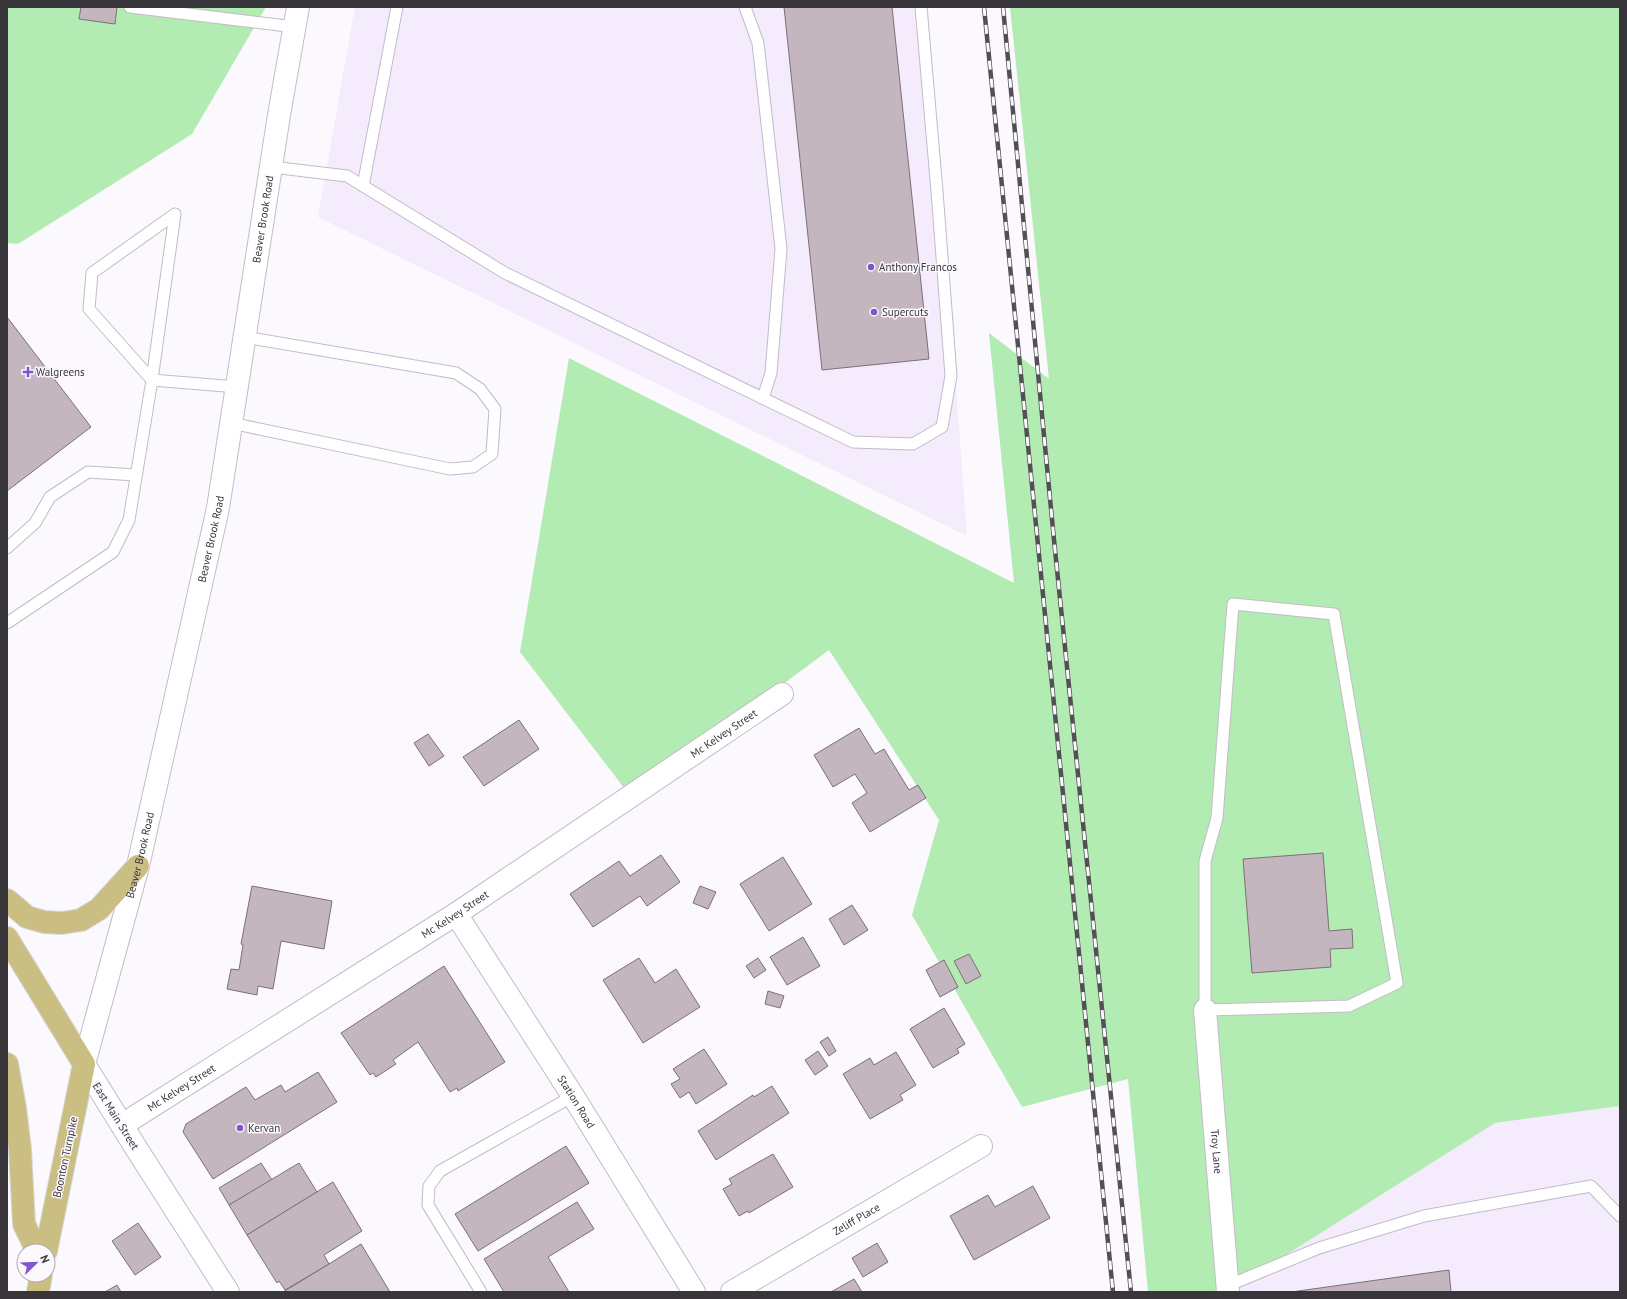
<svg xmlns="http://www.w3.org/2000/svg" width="1627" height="1299" font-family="'PT Sans',sans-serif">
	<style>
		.built { fill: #f4ebfc }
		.green { fill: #b2ecb3 }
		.building { fill: #c4b6bf; stroke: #7d6f78 }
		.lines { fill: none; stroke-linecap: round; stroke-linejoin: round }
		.lane-casing { stroke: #c3bbc9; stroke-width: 13 }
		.street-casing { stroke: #c3bbc9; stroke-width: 24 }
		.secondary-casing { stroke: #c3bbc9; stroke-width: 24 }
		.primary-casing { stroke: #d7d7d8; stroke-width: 24 }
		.lane { stroke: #fff; stroke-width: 11 }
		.street { stroke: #fff; stroke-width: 22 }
		.secondary { stroke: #fff; stroke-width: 22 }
		.primary { stroke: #cabe83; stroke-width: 22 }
		.rail-casing { stroke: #524f55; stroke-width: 4.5 }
		.rail { stroke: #fbf8fe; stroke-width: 3; stroke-dasharray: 9; stroke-linecap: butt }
		.poi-dot { fill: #8454cc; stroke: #fbf8fe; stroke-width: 1.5 }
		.labels { text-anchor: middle; stroke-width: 3; stroke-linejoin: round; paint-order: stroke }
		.street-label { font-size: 11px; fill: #38353b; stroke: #fbf8fe }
		.poi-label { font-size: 11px; fill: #38353b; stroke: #fbf8fe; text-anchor: start }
	</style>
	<rect width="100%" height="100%" fill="#fbf8fe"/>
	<!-- built -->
	<g class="built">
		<path d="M 355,7 L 928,7 L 967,536 L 318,217 Z"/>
		<path d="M 1620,1106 L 1620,1292 L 1227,1292 L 1495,1123 Z"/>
	</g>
	<!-- green -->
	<g class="green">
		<path d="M 7,7 L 266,7 L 192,134 L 18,244 L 7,243 Z"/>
		<path d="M 1010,7 L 1620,7 L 1620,1106 L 1495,1123 L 1227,1292 L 1148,1292 L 1128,1079 L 1022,1107 L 912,915 L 939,820 L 829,650 L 631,797 L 520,652 L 569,358 L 1014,583 L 989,333 L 1049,379 Z"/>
	</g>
	<!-- building -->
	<g class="building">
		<path d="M 81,7 L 117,7 L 115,24 L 79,19 Z"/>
		<path d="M 784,7 L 892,7 L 929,359 L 822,370 Z"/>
		<path d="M 7,317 L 91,427 L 7,491 Z"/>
		<path d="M 519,720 L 539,749 L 484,786 L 463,757 Z"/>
		<path d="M 859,728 L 875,754 L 884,749 L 909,790 L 918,785 L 926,798 L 870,832 L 852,803 L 867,793 L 855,774 L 833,787 L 814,755 Z"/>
		<path d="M 428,734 L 444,756 L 429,766 L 414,743 Z"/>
		<path d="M 1323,853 L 1329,931 L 1352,929 L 1353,948 L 1330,949 L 1331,967 L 1252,973 L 1243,859 Z"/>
		<path d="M 661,855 L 680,882 L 647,906 L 640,896 L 593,927 L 570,894 L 619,861 L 630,876 Z"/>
		<path d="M 783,857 L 812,904 L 769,931 L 740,884 Z"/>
		<path d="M 252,886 L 332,901 L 324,949 L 281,941 L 273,989 L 258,986 L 257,995 L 227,989 L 231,969 L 239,970 L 243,945 L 241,944 Z"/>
		<path d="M 700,886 L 716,892 L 708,909 L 693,903 Z"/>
		<path d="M 852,905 L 868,930 L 844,945 L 829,919 Z"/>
		<path d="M 803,937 L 820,966 L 787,985 L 770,957 Z"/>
		<path d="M 969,954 L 981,976 L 966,984 L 954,961 Z"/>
		<path d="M 639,958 L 655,983 L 676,969 L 700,1007 L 643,1043 L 603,980 Z"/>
		<path d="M 758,958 L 766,970 L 754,978 L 746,966 Z"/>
		<path d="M 944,960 L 958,987 L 940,997 L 926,970 Z"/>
		<path d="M 444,966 L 505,1062 L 458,1091 L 457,1088 L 450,1092 L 418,1042 L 393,1060 L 396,1064 L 376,1077 L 373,1073 L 370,1075 L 341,1033 Z"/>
		<path d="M 768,991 L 784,996 L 780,1008 L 765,1004 Z"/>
		<path d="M 944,1008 L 965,1044 L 957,1049 L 959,1053 L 933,1068 L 910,1029 Z"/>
		<path d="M 828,1037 L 836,1051 L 829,1056 L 820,1042 Z"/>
		<path d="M 704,1049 L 727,1084 L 696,1104 L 689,1092 L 680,1098 L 671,1084 L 680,1079 L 673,1069 Z"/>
		<path d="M 818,1051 L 828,1066 L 815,1075 L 805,1060 Z"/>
		<path d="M 896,1052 L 916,1085 L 900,1095 L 903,1100 L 870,1119 L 843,1074 L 870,1058 L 874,1065 Z"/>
		<path d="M 318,1072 L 337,1102 L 213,1179 L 183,1132 L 186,1124 L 246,1087 L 255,1100 L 281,1085 L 285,1092 Z"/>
		<path d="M 772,1086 L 789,1113 L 716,1160 L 698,1131 L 753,1095 L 754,1097 Z"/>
		<path d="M 566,1146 L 589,1183 L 478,1251 L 455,1214 Z"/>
		<path d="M 773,1154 L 793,1187 L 749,1213 L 748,1211 L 739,1216 L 723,1189 L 732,1184 L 729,1179 Z"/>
		<path d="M 261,1163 L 272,1180 L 229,1205 L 219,1188 Z"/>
		<path d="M 299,1163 L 317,1192 L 247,1235 L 229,1205 Z"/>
		<path d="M 333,1182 L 362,1231 L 324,1255 L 329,1264 L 285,1290 L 279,1281 L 277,1283 L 247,1235 Z"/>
		<path d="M 1033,1186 L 1050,1218 L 974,1260 L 950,1216 L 988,1195 L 995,1207 Z"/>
		<path d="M 577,1202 L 594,1229 L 548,1257 L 569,1292 L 504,1292 L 484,1259 Z"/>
		<path d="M 138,1223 L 161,1257 L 135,1275 L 112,1241 Z"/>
		<path d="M 877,1243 L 888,1262 L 863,1277 L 852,1258 Z"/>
		<path d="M 361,1244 L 390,1292 L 283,1292 L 329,1264 Z"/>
		<path d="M 1449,1270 L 1451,1292 L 1291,1292 Z"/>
		<path d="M 854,1279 L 862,1292 L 831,1292 Z"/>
		<path d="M 117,1285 L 121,1292 L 105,1292 Z"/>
	</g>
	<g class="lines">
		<!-- lane casing -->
		<g class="lane-casing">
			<g id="lane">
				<path d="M 130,7 L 295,27"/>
				<path d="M 745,7 L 758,43 L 781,249 L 771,373 L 763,398"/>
				<path d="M 272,167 L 347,176 L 505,273 L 853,442 L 913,444 L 942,427 L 951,376 L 937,191 L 921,7"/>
				<path d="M 363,186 L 397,7"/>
				<path d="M 231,423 L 450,469 L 473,467 L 492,454 L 495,409 L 480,389 L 456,373 L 244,337"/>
				<path d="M 7,548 L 35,523 L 50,497 L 88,472 L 136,475"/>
				<path d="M 1233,604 L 1334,614 L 1397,983 L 1349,1006 L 1205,1010 L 1205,861 L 1217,818 Z"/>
				<path d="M 7,623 L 113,552 L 129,520 L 152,380 L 175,214 L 92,273 L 89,309 L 152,380 L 237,387"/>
				<path d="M 1227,1286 L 1319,1248 L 1424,1216 L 1591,1186 L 1620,1216"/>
				<path d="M 481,1292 L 428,1205 L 429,1186 L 440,1171 L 573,1096"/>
			</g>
		</g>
		<!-- street casing -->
		<g class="street-casing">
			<g id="street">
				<path id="s1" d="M 456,914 L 573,1096 L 694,1292"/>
				<path id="s2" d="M 1205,1010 L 1228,1292"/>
				<path id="s3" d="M 122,1125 L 456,914 L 782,694"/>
				<path id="s4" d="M 732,1292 L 981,1146"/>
			</g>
		</g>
		<!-- secondary casing -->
		<g class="secondary-casing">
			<g id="secondary">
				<path id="s5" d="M 228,1292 L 136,1148 L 84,1064 L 138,866 L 218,508 L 279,115 L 298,7"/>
			</g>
		</g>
		<!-- primary casing -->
		<g class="primary-casing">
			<g id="primary">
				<path d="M 7,900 L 27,917 L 44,922 L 62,923 L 81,920 L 99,909 L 138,866"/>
				<path d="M 7,938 L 84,1064 L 46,1251"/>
				<path d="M 7,1064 L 15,1108 L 20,1149 L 24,1224 L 37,1251"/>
				<path d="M 38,1292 L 41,1275"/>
			</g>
		</g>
		<!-- lane -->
		<use href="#lane" class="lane"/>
		<!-- street -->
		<use href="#street" class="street"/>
		<!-- secondary -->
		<use href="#secondary" class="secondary"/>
		<!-- primary -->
		<use href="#primary" class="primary"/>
		<!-- rail casing -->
		<g class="rail-casing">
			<g id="rail">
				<path d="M 984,7 L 1113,1292"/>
				<path d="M 1003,7 L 1054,540 L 1131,1292"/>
			</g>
		</g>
		<!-- rail -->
		<use href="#rail" class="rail"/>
	</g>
	<!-- markers -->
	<g class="poi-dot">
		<circle cx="871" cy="267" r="4"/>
		<circle cx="874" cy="312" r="4"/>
		<path d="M26 366h4v4h4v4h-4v4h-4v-4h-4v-4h4z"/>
		<circle cx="240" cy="1128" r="4"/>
	</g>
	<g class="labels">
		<!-- street labels -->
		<g class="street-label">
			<text dy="4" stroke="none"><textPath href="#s5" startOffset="1134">Beaver Brook Road</textPath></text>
			<text dy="4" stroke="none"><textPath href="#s5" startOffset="810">Beaver Brook Road</textPath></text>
			<text dy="4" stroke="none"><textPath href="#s3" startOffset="718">Mc Kelvey Street</textPath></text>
			<text dy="4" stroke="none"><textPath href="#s5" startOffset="486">Beaver Brook Road</textPath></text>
			<text dy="4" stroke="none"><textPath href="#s3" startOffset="394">Mc Kelvey Street</textPath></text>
			<text dy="4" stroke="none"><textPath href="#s3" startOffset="70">Mc Kelvey Street</textPath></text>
			<text dy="4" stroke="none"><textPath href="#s1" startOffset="223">Station Road</textPath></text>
			<text transform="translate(116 1116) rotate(58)" y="4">East Main Street</text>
			<text dy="4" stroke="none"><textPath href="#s2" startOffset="142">Troy Lane</textPath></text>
			<text transform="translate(65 1157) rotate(-78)" y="4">Boonton Turnpike</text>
			<text dy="4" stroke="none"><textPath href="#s4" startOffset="144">Zeliff Place</textPath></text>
		</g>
		<!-- poi labels -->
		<g class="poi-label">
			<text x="879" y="271">Anthony Francos</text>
			<text x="882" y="316">Supercuts</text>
			<text x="36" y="376">Walgreens</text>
			<text x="248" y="1132">Kervan</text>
		</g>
	</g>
	<!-- border -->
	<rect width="1627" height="1299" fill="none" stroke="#38353b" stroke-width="16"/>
	<!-- north arrow -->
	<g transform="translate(36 1263) rotate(67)"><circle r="19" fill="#fbf8fe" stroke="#adaab0"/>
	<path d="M0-3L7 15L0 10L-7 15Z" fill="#8454cc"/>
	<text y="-6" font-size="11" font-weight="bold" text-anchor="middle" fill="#38353b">N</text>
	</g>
</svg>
